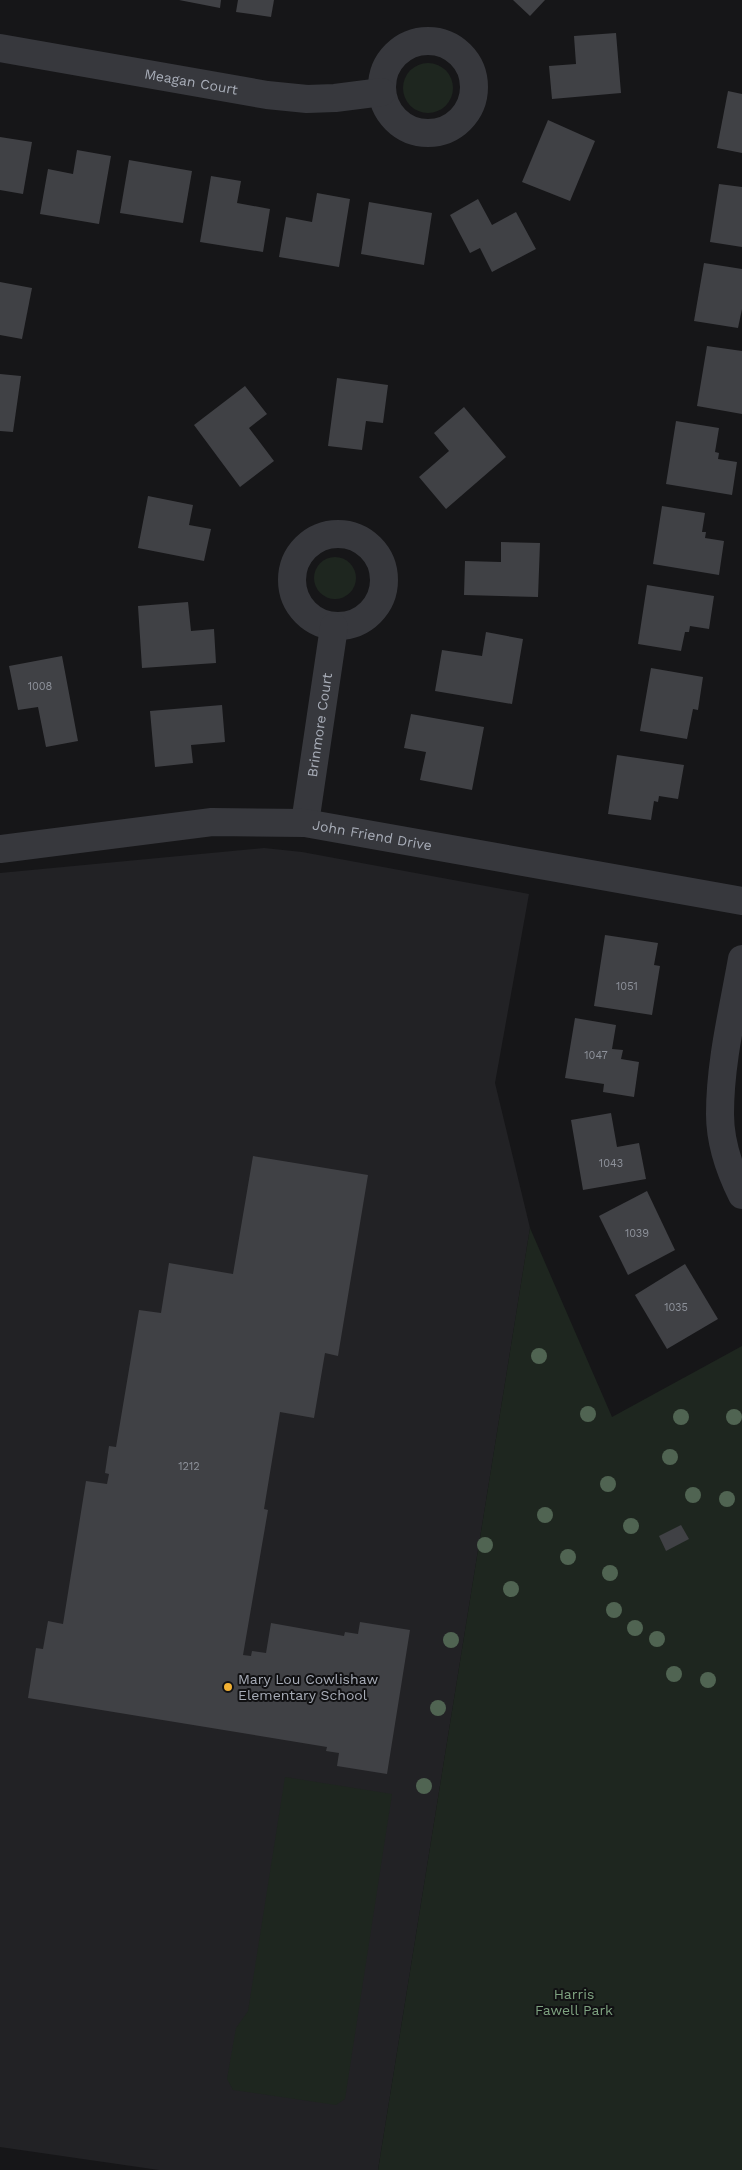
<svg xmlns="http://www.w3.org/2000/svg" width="742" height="2170" font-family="'Work Sans',sans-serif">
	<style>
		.built { fill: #222225 }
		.green { fill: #1e261f }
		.building { fill: #404145 }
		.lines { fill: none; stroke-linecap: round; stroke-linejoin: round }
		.minor { stroke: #37383d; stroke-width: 28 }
		.tree { fill: #506452 }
		.poi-dot { fill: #f2b134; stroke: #111113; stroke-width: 2 }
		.labels { text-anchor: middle; stroke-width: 4; stroke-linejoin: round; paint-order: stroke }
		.number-label { font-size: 11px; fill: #8e929b }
		.street-label { font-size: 14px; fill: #a8adb8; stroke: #111113 }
		.poi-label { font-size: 14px; fill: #a8adb8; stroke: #111113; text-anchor: start }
		.park-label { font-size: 14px; fill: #7fa381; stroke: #111113 }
	</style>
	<rect width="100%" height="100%" fill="#161618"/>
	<!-- built -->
	<path class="built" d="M 264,848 L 302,852 L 529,894 L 495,1083 L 530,1228 L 378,2170 L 159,2170 L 0,2147 L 0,873 Z"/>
	<!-- green -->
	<g class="green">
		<circle cx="428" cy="88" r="25"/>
		<circle cx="335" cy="578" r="21"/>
		<path d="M 530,1228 L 612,1417 L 742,1346 L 742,2170 L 378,2170 Z"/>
		<path d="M 285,1777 L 392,1794 L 345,2099 L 336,2105 L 233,2090 L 227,2079 L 236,2028 L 248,2011 Z"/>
	</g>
	<!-- building -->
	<g class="building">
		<path d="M 179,0 L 221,0 L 220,8 Z"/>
		<path d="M 238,0 L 274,0 L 271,17 L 236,12 Z"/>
		<path d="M 513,0 L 545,0 L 530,16 Z"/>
		<path d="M 616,33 L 621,93 L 552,99 L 549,66 L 576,64 L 574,36 Z"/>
		<path d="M 728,91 L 742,94 L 742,153 L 717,148 Z"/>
		<path d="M 548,120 L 595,141 L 570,201 L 522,182 Z"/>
		<path d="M 0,137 L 32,142 L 23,194 L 0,190 Z"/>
		<path d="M 77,150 L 111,156 L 99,224 L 40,214 L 48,169 L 73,174 Z"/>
		<path d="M 129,160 L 192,171 L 183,223 L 120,213 Z"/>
		<path d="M 211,176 L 241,181 L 237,203 L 270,209 L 263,252 L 200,242 Z"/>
		<path d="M 719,184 L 742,187 L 742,247 L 710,242 Z"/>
		<path d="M 317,193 L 350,199 L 339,267 L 279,257 L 286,217 L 312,222 Z"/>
		<path d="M 478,199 L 492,225 L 516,212 L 536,249 L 492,272 L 480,248 L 470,253 L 450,215 Z"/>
		<path d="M 369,202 L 432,213 L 424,265 L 361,254 Z"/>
		<path d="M 704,263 L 742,269 L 742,309 L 738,328 L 694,321 Z"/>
		<path d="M 0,282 L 32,288 L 22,339 L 0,335 Z"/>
		<path d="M 707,346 L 742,351 L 742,414 L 697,406 Z"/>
		<path d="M 0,374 L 21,376 L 13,432 L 0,431 Z"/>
		<path d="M 337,378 L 388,385 L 383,423 L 366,421 L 362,450 L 328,446 Z"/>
		<path d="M 245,386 L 267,414 L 249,428 L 274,461 L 240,487 L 194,425 Z"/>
		<path d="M 464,407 L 506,457 L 446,509 L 419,477 L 449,451 L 434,433 Z"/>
		<path d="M 676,421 L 719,428 L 715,452 L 719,453 L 718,459 L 737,462 L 732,495 L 666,484 Z"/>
		<path d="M 148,496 L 193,505 L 189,525 L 211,529 L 204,561 L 138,548 Z"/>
		<path d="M 662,506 L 705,513 L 702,532 L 706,532 L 705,538 L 724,541 L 719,575 L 653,564 Z"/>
		<path d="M 501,542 L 540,543 L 538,597 L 464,595 L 465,561 L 501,562 Z"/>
		<path d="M 647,585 L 714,596 L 709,629 L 690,626 L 689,632 L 685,632 L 681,651 L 638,644 Z"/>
		<path d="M 188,602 L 191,631 L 214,629 L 216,663 L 142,668 L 138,606 Z"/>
		<path d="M 486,632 L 523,639 L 512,704 L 435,691 L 442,650 L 482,656 Z"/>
		<path d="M 62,656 L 78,741 L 46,747 L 38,707 L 18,710 L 9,666 Z"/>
		<path d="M 651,668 L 703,677 L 698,710 L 693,709 L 687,739 L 640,731 Z"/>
		<path d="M 222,705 L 225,742 L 191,745 L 193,763 L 155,767 L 150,711 Z"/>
		<path d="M 411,714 L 484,727 L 472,790 L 420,780 L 426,752 L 404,748 Z"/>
		<path d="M 617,755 L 684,765 L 678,799 L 659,796 L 658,802 L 654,801 L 651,820 L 608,814 Z"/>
		<path d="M 605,935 L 658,943 L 654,965 L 660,966 L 652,1015 L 594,1006 Z"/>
		<path d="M 575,1018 L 616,1025 L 612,1049 L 623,1050 L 621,1059 L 639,1062 L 634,1097 L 603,1092 L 604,1084 L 565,1078 Z"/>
		<path d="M 611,1113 L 617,1147 L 639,1143 L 646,1179 L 583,1190 L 571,1120 Z"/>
		<path d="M 253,1156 L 368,1175 L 338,1356 L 325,1353 L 314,1418 L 280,1412 L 264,1509 L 268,1510 L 243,1655 L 251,1656 L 252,1651 L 266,1653 L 271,1623 L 344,1636 L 345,1632 L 358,1634 L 360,1622 L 410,1630 L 387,1774 L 337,1766 L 339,1753 L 326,1751 L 327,1747 L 28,1698 L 36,1648 L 43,1649 L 48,1621 L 63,1624 L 86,1481 L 107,1484 L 109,1474 L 105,1473 L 109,1446 L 116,1447 L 139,1310 L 161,1313 L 169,1263 L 233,1274 Z"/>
		<path d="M 647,1191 L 675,1250 L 628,1275 L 599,1216 Z"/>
		<path d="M 685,1264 L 718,1319 L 667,1349 L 635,1295 Z"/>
		<path d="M 681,1525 L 689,1539 L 666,1551 L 659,1536 Z"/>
	</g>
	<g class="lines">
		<!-- minor -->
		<g class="minor">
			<circle cx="428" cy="87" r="46"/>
			<path id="s1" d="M 0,48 L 267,95 L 307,99 L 335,98 L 382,92"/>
			<circle cx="338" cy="580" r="46"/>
			<path id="s2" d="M 305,823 L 334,627"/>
			<path id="s3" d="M 0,849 L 212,822 L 305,823 L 742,901"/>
			<path d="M 742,959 C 733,1010 720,1062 720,1114 C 720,1142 730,1171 742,1195"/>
		</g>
	</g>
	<!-- trees -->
	<g class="tree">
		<circle cx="539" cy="1356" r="8"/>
		<circle cx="588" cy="1414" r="8"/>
		<circle cx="681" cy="1417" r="8"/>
		<circle cx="734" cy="1417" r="8"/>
		<circle cx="670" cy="1457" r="8"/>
		<circle cx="608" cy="1484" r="8"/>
		<circle cx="693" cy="1495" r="8"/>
		<circle cx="727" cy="1499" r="8"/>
		<circle cx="545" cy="1515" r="8"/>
		<circle cx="631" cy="1526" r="8"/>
		<circle cx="485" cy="1545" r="8"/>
		<circle cx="568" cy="1557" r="8"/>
		<circle cx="610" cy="1573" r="8"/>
		<circle cx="511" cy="1589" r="8"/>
		<circle cx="614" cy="1610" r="8"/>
		<circle cx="635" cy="1628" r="8"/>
		<circle cx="657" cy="1639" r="8"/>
		<circle cx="451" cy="1640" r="8"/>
		<circle cx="674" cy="1674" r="8"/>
		<circle cx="708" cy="1680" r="8"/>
		<circle cx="438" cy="1708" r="8"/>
		<circle cx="424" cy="1786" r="8"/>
	</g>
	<!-- markers -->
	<circle class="poi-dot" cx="228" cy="1687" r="5"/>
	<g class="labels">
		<!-- number labels -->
		<g class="number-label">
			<text x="40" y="690">1008</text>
			<text x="627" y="990">1051</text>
			<text x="596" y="1059">1047</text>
			<text x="611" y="1167">1043</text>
			<text x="637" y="1237">1039</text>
			<text x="676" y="1311">1035</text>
			<text x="189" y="1470">1212</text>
		</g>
		<!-- street labels -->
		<g class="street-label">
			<text dy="5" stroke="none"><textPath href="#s1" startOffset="194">Meagan Court</textPath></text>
			<text dy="5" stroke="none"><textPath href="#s2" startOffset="99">Brinmore Court</textPath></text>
			<text dy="5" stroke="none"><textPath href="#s3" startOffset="375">John Friend Drive</textPath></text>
		</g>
		<!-- poi labels -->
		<g class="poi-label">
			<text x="238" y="1684">Mary Lou Cowlishaw<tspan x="238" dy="16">Elementary School</tspan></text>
		</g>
		<!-- park labels -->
		<g class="park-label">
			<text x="574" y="1999">Harris<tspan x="574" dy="16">Fawell Park</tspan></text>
		</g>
	</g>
</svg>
